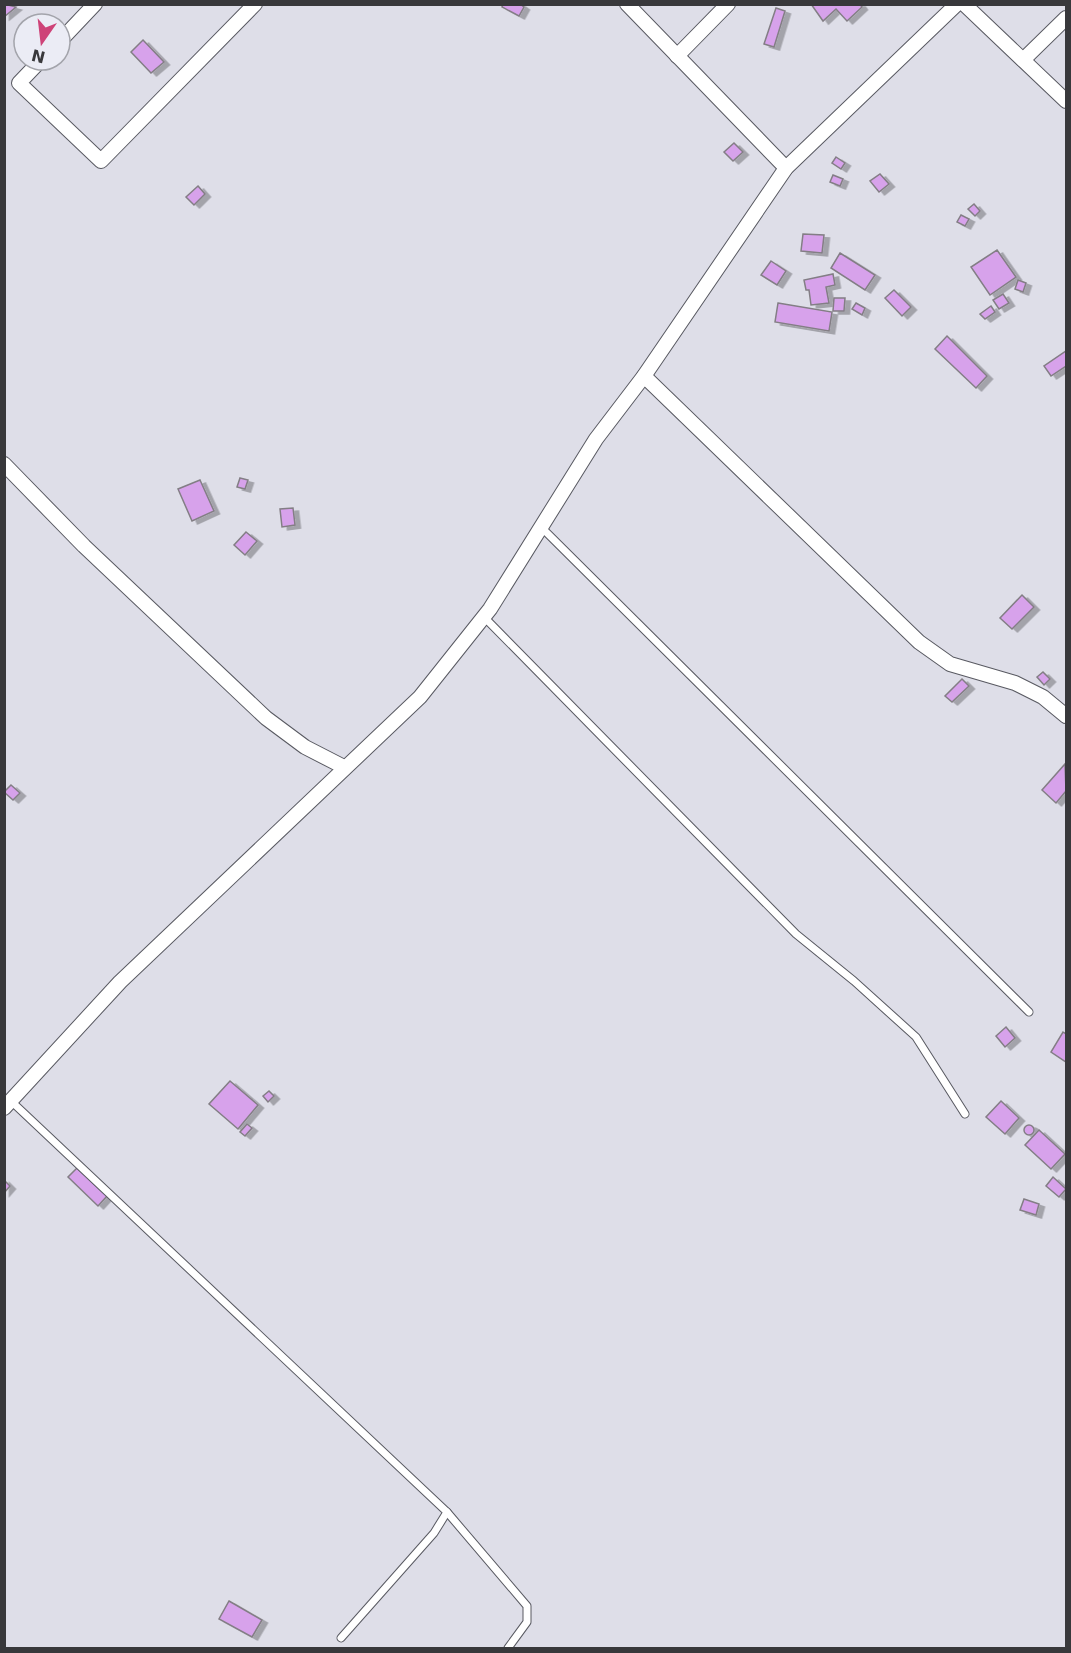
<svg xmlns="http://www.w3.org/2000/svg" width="1071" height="1653" font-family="'DejaVu Sans',sans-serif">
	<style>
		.building { fill: #d7a2eb; stroke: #837e85; stroke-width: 1.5; filter: url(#shadow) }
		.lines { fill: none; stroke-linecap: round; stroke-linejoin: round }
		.service-casing { stroke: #585961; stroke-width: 9 }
		.minor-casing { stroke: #585961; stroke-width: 16 }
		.service { stroke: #fff; stroke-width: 7 }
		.minor { stroke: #fff; stroke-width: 14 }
	</style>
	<defs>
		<filter id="shadow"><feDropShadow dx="5.5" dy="3" stdDeviation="0" flood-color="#0004"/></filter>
	</defs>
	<rect width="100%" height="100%" fill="#dedee8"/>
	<!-- building -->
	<g class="building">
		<path d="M 4,4 L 16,7 L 4,17 Z"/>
		<path d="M 503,4 L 520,4 L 524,7 L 519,16 L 502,7 Z"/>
		<path d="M 811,4 L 860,4 L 862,7 L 847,21 L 836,9 L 823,21 Z"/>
		<path d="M 776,8 L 785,11 L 774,47 L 764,44 Z"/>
		<path d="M 143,40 L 164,62 L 151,73 L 131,52 Z"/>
		<path d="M 734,143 L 743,152 L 733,161 L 724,152 Z"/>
		<path d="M 836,157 L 845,163 L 841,169 L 832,163 Z"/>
		<path d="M 880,174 L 889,184 L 879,192 L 870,181 Z"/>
		<path d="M 833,175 L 843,179 L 840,186 L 830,182 Z"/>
		<path d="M 198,186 L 205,194 L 194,205 L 186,197 Z"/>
		<path d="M 974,204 L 980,211 L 975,216 L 968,209 Z"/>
		<path d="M 961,215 L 969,219 L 965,226 L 957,222 Z"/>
		<path d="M 803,234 L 824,235 L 822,253 L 801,251 Z"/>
		<path d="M 997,250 L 1016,277 L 990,295 L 971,267 Z"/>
		<path d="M 840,253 L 875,275 L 865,290 L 831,268 Z"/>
		<path d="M 771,261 L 786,271 L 777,285 L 761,275 Z"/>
		<path d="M 833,274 L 835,285 L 826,287 L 829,303 L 811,305 L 809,290 L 806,290 L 804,280 Z"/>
		<path d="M 1018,280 L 1026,283 L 1023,292 L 1015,289 Z"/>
		<path d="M 894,290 L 911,307 L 902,316 L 885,298 Z"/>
		<path d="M 1003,294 L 1009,303 L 999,309 L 993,300 Z"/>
		<path d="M 834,298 L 845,298 L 844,311 L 833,311 Z"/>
		<path d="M 778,303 L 832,312 L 829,331 L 775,322 Z"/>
		<path d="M 856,303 L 865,308 L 862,315 L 852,309 Z"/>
		<path d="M 991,306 L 995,312 L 985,319 L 980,314 Z"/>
		<path d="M 947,336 L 987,376 L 976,388 L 935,349 Z"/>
		<path d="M 1066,351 L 1066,366 L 1051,376 L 1044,366 Z"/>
		<path d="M 240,478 L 248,480 L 245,489 L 237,487 Z"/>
		<path d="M 200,480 L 214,511 L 192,521 L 178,489 Z"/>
		<path d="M 293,508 L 295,525 L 282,527 L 280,509 Z"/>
		<path d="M 246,532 L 257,541 L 245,555 L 234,545 Z"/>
		<path d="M 1022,595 L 1034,607 L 1012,629 L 1000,618 Z"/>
		<path d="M 1043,672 L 1050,679 L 1044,685 L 1037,677 Z"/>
		<path d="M 962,679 L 969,686 L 952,702 L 945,696 Z"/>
		<path d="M 1065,764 L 1066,791 L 1056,803 L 1042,790 Z"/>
		<path d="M 11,785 L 20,793 L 13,800 L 4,792 Z"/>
		<path d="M 1006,1027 L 1015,1038 L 1005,1047 L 996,1036 Z"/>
		<path d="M 1063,1032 L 1066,1034 L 1066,1062 L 1051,1052 Z"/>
		<path d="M 230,1081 L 258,1105 L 238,1129 L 209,1104 Z"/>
		<path d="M 269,1091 L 274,1096 L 268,1102 L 263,1096 Z"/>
		<path d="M 1001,1101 L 1019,1118 L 1005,1134 L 986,1117 Z"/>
		<path d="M 247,1124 L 252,1128 L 245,1136 L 240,1132 Z"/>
		<circle cx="1029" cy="1130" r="5"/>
		<path d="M 1039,1130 L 1065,1154 L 1051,1169 L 1025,1145 Z"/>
		<path d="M 77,1168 L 107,1196 L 98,1206 L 68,1177 Z"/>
		<path d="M 1053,1177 L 1066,1189 L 1059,1197 L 1046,1186 Z"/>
		<path d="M 4,1180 L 10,1186 L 4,1193 Z"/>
		<path d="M 1024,1199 L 1039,1204 L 1036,1215 L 1020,1210 Z"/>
		<path d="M 229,1601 L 262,1620 L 252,1637 L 219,1619 Z"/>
	</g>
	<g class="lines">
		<!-- service casing -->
		<g class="service-casing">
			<g id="service">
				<path d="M 541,527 L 1029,1012"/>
				<path d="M 484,617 L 796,934 L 854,981 L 916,1037 L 965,1114"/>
				<path d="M 11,1101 L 447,1512 L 434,1533 L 341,1638"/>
				<path d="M 447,1512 L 527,1606 L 527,1622 L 508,1648"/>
			</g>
		</g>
		<!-- minor casing -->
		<g class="minor-casing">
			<g id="minor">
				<path d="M 627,4 L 786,168"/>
				<path d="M 964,4 L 1066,101"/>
				<path d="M 60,41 L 95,4"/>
				<path d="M 677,56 L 728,4"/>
				<path d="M 41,60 L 19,83 L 101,161 L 255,4"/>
				<path d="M 1023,60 L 1066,18"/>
				<path d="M 644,376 L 919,642 L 950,664 L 1015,683 L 1043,697 L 1066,716"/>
				<path d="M 4,464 L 84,546 L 266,718 L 305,747 L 344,767"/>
				<path d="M 4,1108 L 120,982 L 420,697 L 490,609 L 596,439 L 644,376 L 786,168 L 957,4"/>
			</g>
		</g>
		<!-- service -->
		<use href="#service" class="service"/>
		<!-- minor -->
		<use href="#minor" class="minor"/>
	</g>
	<!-- border -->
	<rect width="1071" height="1653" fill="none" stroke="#38383b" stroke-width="12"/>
	<!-- north arrow -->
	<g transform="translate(42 42) rotate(194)"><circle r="28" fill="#ebecf5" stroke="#a3a4ab" stroke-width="1.5"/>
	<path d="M0-4.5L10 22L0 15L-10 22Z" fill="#ce4378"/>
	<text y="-9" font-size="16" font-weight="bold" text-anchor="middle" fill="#38383b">N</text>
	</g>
</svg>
